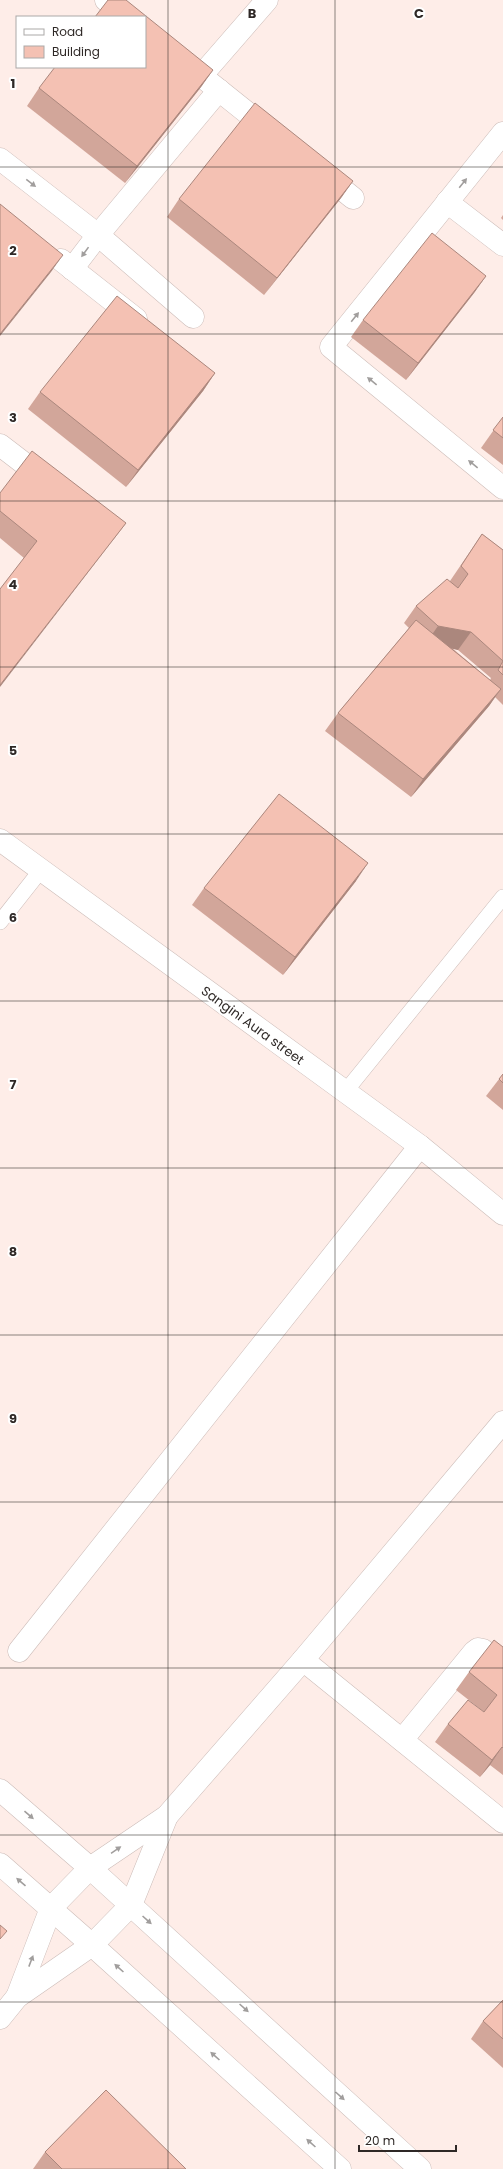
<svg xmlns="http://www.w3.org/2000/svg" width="503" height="2169" font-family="Poppins,sans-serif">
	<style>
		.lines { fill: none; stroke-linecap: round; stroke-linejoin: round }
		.service-casing { stroke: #ccbcb8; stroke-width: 16 }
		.minor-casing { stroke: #ccbcb8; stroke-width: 23 }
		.tertiary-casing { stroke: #ccbcb8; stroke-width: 23 }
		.service { stroke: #fff; stroke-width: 15 }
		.minor { stroke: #fff; stroke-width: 22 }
		.tertiary { stroke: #fff; stroke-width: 22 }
		.wall { fill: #d2a69a; fill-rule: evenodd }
		.shaded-wall { fill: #ab877d }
		.building { fill: #f4c1b3; stroke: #ab877d }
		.oneway { fill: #a19e9d }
		.grid { fill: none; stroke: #2e2826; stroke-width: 1; stroke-opacity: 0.55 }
		.labels { text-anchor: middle; stroke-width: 4; stroke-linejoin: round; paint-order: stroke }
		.street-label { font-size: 13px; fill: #2e2826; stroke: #fff }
		.grid-label { font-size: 13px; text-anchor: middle; font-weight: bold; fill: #2e2826; stroke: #fff; stroke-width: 4; stroke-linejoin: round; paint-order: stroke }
	</style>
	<rect width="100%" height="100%" fill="#feede8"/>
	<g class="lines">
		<!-- service casing -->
		<g class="service-casing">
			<g id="service">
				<path d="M 0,922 L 41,870"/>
				<path d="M 345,1092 L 503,897"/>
			</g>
		</g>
		<!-- minor casing -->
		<g class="minor-casing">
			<g id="minor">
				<path d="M 106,0 L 127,17"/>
				<path d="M 145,31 L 270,131"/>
				<path d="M 201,76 L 267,0"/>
				<path d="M 503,133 L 331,347 L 503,488"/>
				<path d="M 0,159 L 98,235 L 193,317"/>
				<path d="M 322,173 L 353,198"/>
				<path d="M 447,202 L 503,245"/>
				<path d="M 61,260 L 136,319"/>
				<path d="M 72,269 L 98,235 L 219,90"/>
				<path d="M 0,445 L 47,481"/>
				<path d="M 19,1651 L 420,1146"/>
				<path d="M 303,1660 L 503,1822"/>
				<path d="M 402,1740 L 474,1652 L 478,1649 L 483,1650 L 503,1666"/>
			</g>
		</g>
		<!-- tertiary casing -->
		<g class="tertiary-casing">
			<g id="tertiary">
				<path d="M 0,840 L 420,1146 L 503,1214"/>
				<path d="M 0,1790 L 90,1868 L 420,2169"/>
				<path d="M 0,1864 L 92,1945 L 340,2169"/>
				<path d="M 17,1997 L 51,1908 L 90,1868 L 167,1816 L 303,1660 L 503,1422"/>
				<path d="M 0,2018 L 17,1997 L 92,1945 L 131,1905 L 167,1816"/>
			</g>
		</g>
		<!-- service -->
		<use href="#service" class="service"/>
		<!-- minor -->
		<use href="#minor" class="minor"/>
		<!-- tertiary -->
		<use href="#tertiary" class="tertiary"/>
	</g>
	<!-- wall -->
	<g class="wall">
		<path d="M 213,70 L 201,87 L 125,183 L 27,106 L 39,88 Z"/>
		<path d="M 353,181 L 341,198 L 264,295 L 167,217 L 179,199 Z"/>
		<path d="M 503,215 L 503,220 L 501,218 Z"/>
		<path d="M 486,276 L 474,293 L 406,380 L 351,337 L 363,320 Z"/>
		<path d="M 215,373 L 203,391 L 126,487 L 28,409 L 40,392 Z"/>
		<path d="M 503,417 L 503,465 L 481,448 Z"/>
		<path d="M 0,493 L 126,523 L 113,540 L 24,558 L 0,538 Z"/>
		<path d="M 482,534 L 503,550 L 503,705 L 495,697 L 489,706 L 411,797 L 325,731 L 338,713 L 409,628 L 404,623 L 416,606 L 450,581 ZM 452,648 L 458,650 L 491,678 L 490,680 Z"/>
		<path d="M 356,881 L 283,975 L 192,905 L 204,888 Z"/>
		<path d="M 503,1074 L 503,1110 L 486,1096 Z"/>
		<path d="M 503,1647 L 503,1775 L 490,1765 L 480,1777 L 435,1742 L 448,1724 L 484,1712 L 456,1690 L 469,1672 Z"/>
		<path d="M 503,2000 L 503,2068 L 471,2039 L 483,2021 Z"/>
		<path d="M 45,2152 L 186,2169 L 33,2169 Z"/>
	</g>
	<!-- shaded-wall -->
	<g class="shaded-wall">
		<path d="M 213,70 L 201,87 L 125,183 L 137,166 Z"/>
		<path d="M 353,181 L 341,198 L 264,295 L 277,278 Z"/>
		<path d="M 63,255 L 51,272 L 0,336 L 0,334 Z"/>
		<path d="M 486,276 L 474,293 L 406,380 L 418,363 Z"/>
		<path d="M 215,373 L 203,391 L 126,487 L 138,470 Z"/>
		<path d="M 126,523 L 113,540 L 0,687 L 0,685 Z"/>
		<path d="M 438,626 L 471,632 L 458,650 L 426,643 Z"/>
		<path d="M 501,689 L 489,706 L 411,797 L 423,779 Z"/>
		<path d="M 368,863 L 356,881 L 283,975 L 295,957 Z"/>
		<path d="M 502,1747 L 490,1765 L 480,1777 L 492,1760 Z"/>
	</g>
	<!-- building -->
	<g class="building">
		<path d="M 108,0 L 126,0 L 213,70 L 137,166 L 39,88 L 55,67 L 145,67 L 145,17 L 95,17 Z"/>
		<path d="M 255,103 L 353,181 L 277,278 L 179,199 Z"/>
		<path d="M 0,204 L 63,255 L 0,334 Z"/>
		<path d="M 432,233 L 486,276 L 418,363 L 363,320 Z"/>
		<path d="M 117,296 L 215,373 L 138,470 L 40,392 Z"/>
		<path d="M 503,417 L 503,438 L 493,430 Z"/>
		<path d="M 32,451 L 126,523 L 0,685 L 0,589 L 37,541 L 0,511 L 0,493 Z"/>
		<path d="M 482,534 L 503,550 L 503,661 L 471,632 L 438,626 L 416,606 L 447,579 L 458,588 L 468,574 L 461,566 Z"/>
		<path d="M 416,620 L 501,689 L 423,779 L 338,713 Z"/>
		<path d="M 503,661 L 503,675 L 498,670 Z"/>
		<path d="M 279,794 L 368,863 L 295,957 L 204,888 Z"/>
		<path d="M 503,1074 L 503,1083 L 499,1079 Z"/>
		<path d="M 494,1640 L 503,1647 L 503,1748 L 502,1747 L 492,1760 L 448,1724 L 468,1700 L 484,1712 L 497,1695 L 469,1672 Z"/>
		<path d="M 0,1925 L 7,1931 L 0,1939 Z"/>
		<path d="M 503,2000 L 503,2039 L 483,2021 Z"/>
		<path d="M 106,2090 L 186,2169 L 62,2169 L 45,2152 Z"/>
	</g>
	<!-- one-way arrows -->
	<defs><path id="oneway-solid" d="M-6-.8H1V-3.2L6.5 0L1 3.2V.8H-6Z"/></defs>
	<g class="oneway">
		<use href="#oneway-solid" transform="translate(31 183) rotate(38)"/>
		<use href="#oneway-solid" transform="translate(463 183) rotate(-51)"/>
		<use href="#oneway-solid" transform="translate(85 252) rotate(126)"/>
		<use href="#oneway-solid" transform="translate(355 317) rotate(-51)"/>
		<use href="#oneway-solid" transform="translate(372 381) rotate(-141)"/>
		<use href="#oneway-solid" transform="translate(473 464) rotate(-141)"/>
		<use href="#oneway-solid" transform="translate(29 1815) rotate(41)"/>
		<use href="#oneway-solid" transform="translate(116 1850) rotate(-34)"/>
		<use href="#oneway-solid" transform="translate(21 1882) rotate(-139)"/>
		<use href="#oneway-solid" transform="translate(147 1920) rotate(42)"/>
		<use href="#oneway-solid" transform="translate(31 1961) rotate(-69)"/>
		<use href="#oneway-solid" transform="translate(119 1968) rotate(-138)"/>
		<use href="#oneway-solid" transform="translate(244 2008) rotate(42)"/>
		<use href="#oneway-solid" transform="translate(215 2056) rotate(-138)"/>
		<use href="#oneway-solid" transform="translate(340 2096) rotate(42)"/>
		<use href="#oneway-solid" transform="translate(311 2143) rotate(-138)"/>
	</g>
	<!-- grid -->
	<path class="grid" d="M 168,0 L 168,2169M 335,0 L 335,2169M 0,167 L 503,167M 0,334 L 503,334M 0,501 L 503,501M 0,667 L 503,667M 0,834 L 503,834M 0,1001 L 503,1001M 0,1168 L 503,1168M 0,1335 L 503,1335M 0,1502 L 503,1502M 0,1668 L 503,1668M 0,1835 L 503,1835M 0,2002 L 503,2002"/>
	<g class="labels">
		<!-- street labels -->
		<g class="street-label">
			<text transform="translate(253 1025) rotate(36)" y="5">Sangini Aura street</text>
		</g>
	</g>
	<g class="grid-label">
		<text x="252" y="18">B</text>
		<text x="419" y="18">C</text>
		<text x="13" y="88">1</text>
		<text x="13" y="255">2</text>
		<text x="13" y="422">3</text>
		<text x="13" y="589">4</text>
		<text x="13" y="755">5</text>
		<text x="13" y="922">6</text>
		<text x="13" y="1089">7</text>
		<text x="13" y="1256">8</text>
		<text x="13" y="1423">9</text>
	</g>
	<!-- legend -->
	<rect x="16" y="16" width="130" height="52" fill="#ffffff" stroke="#aba9a8"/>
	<rect x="24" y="29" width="20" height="6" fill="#ffffff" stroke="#aba9a8"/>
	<text x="52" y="36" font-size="12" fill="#2e2826">Road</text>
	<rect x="24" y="46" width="20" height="12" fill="#f4c1b3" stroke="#aba9a8"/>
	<text x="52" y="56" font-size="12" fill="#2e2826">Building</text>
	<!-- scale -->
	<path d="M359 2145v6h97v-6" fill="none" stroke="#2e2826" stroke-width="2"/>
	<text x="365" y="2145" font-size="12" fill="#2e2826" stroke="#ffffff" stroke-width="3" paint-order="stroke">20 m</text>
</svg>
